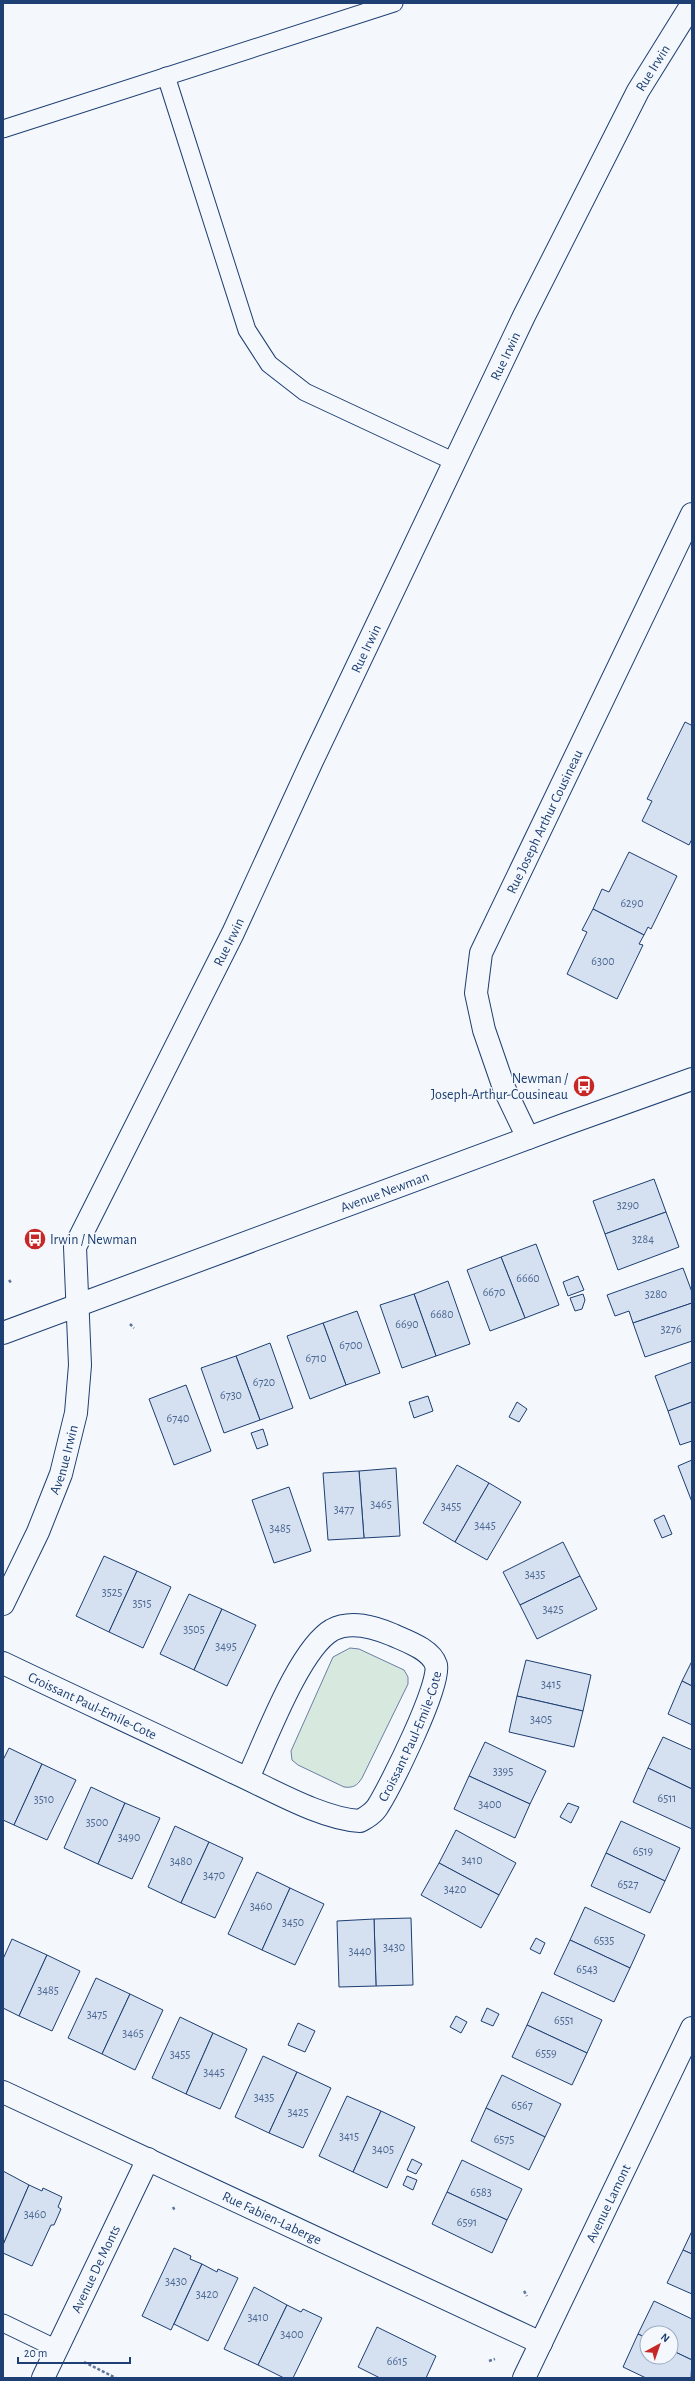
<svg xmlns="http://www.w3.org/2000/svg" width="695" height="2381" font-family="'Alegreya Sans',sans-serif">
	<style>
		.green { fill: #d7e8df; stroke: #687fa3 }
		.building { fill: #d5e0f0; stroke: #1d3f73 }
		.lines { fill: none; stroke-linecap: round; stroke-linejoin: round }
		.service-casing { stroke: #1d3f73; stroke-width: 19 }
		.minor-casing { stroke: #1d3f73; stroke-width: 24 }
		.tertiary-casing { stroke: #1d3f73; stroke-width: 24 }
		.path { stroke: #5e769c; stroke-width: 2.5; stroke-dasharray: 3 2; stroke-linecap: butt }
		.service { stroke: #f4f7fb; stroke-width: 17 }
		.minor { stroke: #f4f7fb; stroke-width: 22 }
		.tertiary { stroke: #f4f7fb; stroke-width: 22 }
		.labels { text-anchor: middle; stroke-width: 3; stroke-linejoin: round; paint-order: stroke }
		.number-label { font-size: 12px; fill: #4b6792 }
		.street-label { font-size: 14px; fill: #1d3f73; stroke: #f4f7fb }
		.poi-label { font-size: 14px; fill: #1d3f73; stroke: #f4f7fb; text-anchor: end }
	</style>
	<rect width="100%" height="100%" fill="#f4f7fb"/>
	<!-- green -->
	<path class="green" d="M 350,1648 L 359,1649 L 404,1670 L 408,1677 L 408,1684 L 362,1778 C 357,1786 353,1788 344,1787 L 298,1765 L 292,1760 L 291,1751 L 333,1657 Z"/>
	<!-- building -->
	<g class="building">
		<path d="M 685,722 L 691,725 L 692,723 L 692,839 L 689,845 L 642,821 L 652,801 L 647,799 Z"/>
		<path d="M 629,852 L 677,876 L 651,929 L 648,927 L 644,935 L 593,909 L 602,889 L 609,892 Z"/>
		<path d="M 593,909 L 644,935 L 639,944 L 643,945 L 617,999 L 567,974 L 587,932 L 582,930 Z"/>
		<path d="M 654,1179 L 666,1212 L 605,1234 L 593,1201 Z"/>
		<path d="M 666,1212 L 679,1247 L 618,1270 L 605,1234 Z"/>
		<path d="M 536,1244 L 559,1305 L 525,1318 L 501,1257 Z"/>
		<path d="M 501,1257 L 525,1318 L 490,1331 L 467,1270 Z"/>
		<path d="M 683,1268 L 692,1292 L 692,1303 L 633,1323 L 629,1311 L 615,1316 L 607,1295 Z"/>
		<path d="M 578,1276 L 584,1290 L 568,1296 L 563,1282 Z"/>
		<path d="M 448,1281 L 470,1344 L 436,1356 L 414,1294 Z"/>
		<path d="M 414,1294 L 436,1356 L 402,1368 L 380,1305 Z"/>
		<path d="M 583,1294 L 585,1300 L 582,1309 L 575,1311 L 570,1298 Z"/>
		<path d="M 692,1303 L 692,1341 L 645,1357 L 633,1323 Z"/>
		<path d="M 357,1311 L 380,1373 L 346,1385 L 323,1323 Z"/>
		<path d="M 323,1323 L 346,1385 L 310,1399 L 287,1336 Z"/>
		<path d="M 270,1343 L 293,1408 L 260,1420 L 236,1356 Z"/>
		<path d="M 236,1356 L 260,1420 L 224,1433 L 201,1368 Z"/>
		<path d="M 692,1362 L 692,1402 L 668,1411 L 655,1376 Z"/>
		<path d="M 186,1385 L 211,1451 L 174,1465 L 149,1399 Z"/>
		<path d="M 428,1396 L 433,1411 L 414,1418 L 409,1402 Z"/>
		<path d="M 517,1402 L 527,1409 L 519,1422 L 509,1417 Z"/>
		<path d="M 692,1402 L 692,1441 L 680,1445 L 668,1411 Z"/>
		<path d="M 263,1429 L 268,1445 L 257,1449 L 251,1433 Z"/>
		<path d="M 692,1460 L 692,1502 L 678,1466 Z"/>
		<path d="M 457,1465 L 489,1483 L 455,1542 L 423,1523 Z"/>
		<path d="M 396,1468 L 400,1536 L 364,1538 L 359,1471 Z"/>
		<path d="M 359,1471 L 364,1538 L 328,1540 L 323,1473 Z"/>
		<path d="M 489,1483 L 521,1502 L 487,1560 L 455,1542 Z"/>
		<path d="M 289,1487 L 311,1551 L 274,1563 L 252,1500 Z"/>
		<path d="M 664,1515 L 672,1534 L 662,1538 L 654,1520 Z"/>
		<path d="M 563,1542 L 580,1576 L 520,1605 L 503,1572 Z"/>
		<path d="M 104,1556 L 137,1571 L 109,1632 L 76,1616 Z"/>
		<path d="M 137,1571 L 171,1587 L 143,1648 L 109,1632 Z"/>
		<path d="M 580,1576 L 597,1609 L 537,1639 L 520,1605 Z"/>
		<path d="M 189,1594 L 222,1609 L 194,1670 L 160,1654 Z"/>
		<path d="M 222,1609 L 256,1625 L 227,1686 L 194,1670 Z"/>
		<path d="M 526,1660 L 591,1675 L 583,1711 L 517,1696 Z"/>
		<path d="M 692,1661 L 692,1686 L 682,1681 Z"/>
		<path d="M 682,1681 L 692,1686 L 692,1725 L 668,1714 Z"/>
		<path d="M 517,1696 L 583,1711 L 574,1747 L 509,1732 Z"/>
		<path d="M 663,1737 L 692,1750 L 692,1789 L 648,1768 Z"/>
		<path d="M 485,1742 L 546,1771 L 530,1804 L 469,1776 Z"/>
		<path d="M 9,1748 L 42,1764 L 14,1825 L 3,1820 L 3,1760 Z"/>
		<path d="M 42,1764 L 76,1780 L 47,1840 L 14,1825 Z"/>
		<path d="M 648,1768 L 692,1789 L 692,1829 L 633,1802 Z"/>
		<path d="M 469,1776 L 530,1804 L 515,1838 L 454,1809 Z"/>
		<path d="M 91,1787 L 125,1803 L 98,1864 L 64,1848 Z"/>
		<path d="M 125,1803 L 160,1818 L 132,1879 L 98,1864 Z"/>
		<path d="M 568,1803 L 579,1807 L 571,1823 L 560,1817 Z"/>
		<path d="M 621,1821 L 680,1848 L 665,1881 L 606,1853 Z"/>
		<path d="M 175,1826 L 209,1842 L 181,1903 L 148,1887 Z"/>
		<path d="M 456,1830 L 516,1863 L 499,1895 L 439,1863 Z"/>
		<path d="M 209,1842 L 243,1858 L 215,1918 L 181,1903 Z"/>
		<path d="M 606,1853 L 665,1881 L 650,1913 L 591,1886 Z"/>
		<path d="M 439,1863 L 499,1895 L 481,1928 L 421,1895 Z"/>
		<path d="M 257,1872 L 290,1888 L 262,1950 L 228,1934 Z"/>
		<path d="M 290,1888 L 324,1904 L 295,1965 L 262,1950 Z"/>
		<path d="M 585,1907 L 645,1935 L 630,1968 L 570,1940 Z"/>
		<path d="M 411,1918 L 413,1985 L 376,1986 L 374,1919 Z"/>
		<path d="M 374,1919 L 376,1986 L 339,1987 L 337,1921 Z"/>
		<path d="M 536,1938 L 545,1943 L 540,1954 L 530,1949 Z"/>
		<path d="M 12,1939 L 47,1955 L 19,2016 L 3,2008 L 3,1959 Z"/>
		<path d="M 570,1940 L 630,1968 L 614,2002 L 554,1974 Z"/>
		<path d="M 47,1955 L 80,1971 L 52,2031 L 19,2016 Z"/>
		<path d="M 96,1978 L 130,1994 L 102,2054 L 68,2038 Z"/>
		<path d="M 542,1992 L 602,2020 L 587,2053 L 527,2025 Z"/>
		<path d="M 130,1994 L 163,2010 L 135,2070 L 102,2054 Z"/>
		<path d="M 487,2008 L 499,2014 L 493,2026 L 481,2021 Z"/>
		<path d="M 456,2016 L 467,2022 L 461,2033 L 450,2027 Z"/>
		<path d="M 180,2017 L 213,2033 L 186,2094 L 152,2078 Z"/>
		<path d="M 298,2023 L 315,2031 L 305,2052 L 288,2045 Z"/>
		<path d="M 527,2025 L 587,2053 L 572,2085 L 512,2057 Z"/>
		<path d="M 213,2033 L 247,2049 L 220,2109 L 186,2094 Z"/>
		<path d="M 263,2056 L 297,2072 L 269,2133 L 235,2117 Z"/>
		<path d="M 297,2072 L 331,2088 L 303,2148 L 269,2133 Z"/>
		<path d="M 502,2075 L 561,2104 L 545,2137 L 486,2108 Z"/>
		<path d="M 347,2096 L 381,2111 L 353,2172 L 319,2156 Z"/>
		<path d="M 486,2108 L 545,2137 L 529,2170 L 471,2141 Z"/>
		<path d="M 381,2111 L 415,2127 L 387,2188 L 353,2172 Z"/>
		<path d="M 412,2159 L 422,2164 L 416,2174 L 407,2170 Z"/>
		<path d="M 462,2160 L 522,2189 L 507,2220 L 447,2192 Z"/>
		<path d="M 3,2171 L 29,2185 L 3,2245 Z"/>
		<path d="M 407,2176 L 417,2180 L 413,2190 L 403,2185 Z"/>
		<path d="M 29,2185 L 42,2191 L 43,2188 L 62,2197 L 58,2207 L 61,2209 L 54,2225 L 51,2225 L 32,2266 L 3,2253 L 3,2245 Z"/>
		<path d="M 447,2192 L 507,2220 L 492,2253 L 432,2224 Z"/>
		<path d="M 692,2231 L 692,2254 L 683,2250 Z"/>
		<path d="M 174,2248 L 191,2256 L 190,2259 L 202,2264 L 171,2330 L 142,2316 Z"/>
		<path d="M 683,2250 L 692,2254 L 692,2294 L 667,2283 Z"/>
		<path d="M 202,2264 L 217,2272 L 218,2269 L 238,2278 L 208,2341 L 174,2324 Z"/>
		<path d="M 254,2287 L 287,2305 L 258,2365 L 224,2349 Z"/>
		<path d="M 654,2301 L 692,2319 L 692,2360 L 671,2350 L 671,2333 L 647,2333 L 647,2338 L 638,2334 Z"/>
		<path d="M 287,2305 L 301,2312 L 303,2309 L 322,2318 L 293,2378 L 284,2378 L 258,2365 Z"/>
		<path d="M 377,2327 L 436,2356 L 426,2378 L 380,2378 L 358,2367 Z"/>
		<path d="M 638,2334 L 647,2338 L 647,2357 L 671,2357 L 671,2350 L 692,2360 L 691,2378 L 646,2378 L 623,2367 Z"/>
	</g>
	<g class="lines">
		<!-- service casing -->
		<g class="service-casing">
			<g id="service">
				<path d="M 166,76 L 247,330 L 269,364 L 305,392 L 455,462"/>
				<path d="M 3,129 L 394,3"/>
				<path d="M 3,2323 L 57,2349"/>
			</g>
		</g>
		<!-- minor casing -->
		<g class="minor-casing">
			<g id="minor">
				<path id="s1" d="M 528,1138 L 504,1088 L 484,1030 L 476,993 L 481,953 L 692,514"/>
				<path id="s2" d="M 3,1604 L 38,1532 L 61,1474 L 76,1413 L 80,1365 L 75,1247 L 233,933 L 312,761 L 524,316 L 638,91 L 692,4"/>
				<path id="s3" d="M 3,1663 C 80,1700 157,1735 233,1772 C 269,1788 321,1819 360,1821 C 367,1817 374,1813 378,1806 C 390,1787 442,1683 436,1665 C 431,1649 406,1641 393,1635 C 374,1627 351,1620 332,1630 C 299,1649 265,1742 248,1778"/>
				<path id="s4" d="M 3,2092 L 541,2343"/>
				<path id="s5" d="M 43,2378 L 148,2159"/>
				<path id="s6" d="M 524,2378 L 692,2028"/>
			</g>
		</g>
		<!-- tertiary casing -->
		<g class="tertiary-casing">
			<g id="tertiary">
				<path id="s7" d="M 3,1333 L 566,1124 L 692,1079"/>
			</g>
		</g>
		<!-- path -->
		<g class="path">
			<path d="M 9,1280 L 12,1284"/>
			<path d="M 130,1324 L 134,1328"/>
			<path d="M 173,2207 L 175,2211"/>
			<path d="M 524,2291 L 527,2296"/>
			<path d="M 489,2361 L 495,2359"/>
			<path d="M 84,2362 L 116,2378"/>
		</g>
		<!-- service -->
		<use href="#service" class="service"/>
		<!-- minor -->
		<use href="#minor" class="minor"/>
		<!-- tertiary -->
		<use href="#tertiary" class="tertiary"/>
	</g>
	<!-- icons -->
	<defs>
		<g id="bus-disc" transform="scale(1.15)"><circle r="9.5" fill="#c62828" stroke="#f4f7fb"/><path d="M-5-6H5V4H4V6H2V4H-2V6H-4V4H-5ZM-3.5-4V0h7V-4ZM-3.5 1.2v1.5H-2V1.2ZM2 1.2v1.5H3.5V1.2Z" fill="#fff"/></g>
	</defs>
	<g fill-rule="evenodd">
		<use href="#bus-disc" x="584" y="1086"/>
		<use href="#bus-disc" x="35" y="1239"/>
	</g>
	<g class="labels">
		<!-- number labels -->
		<g class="number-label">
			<text x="632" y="907">6290</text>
			<text x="603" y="965">6300</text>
			<text x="628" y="1209">3290</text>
			<text x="643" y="1243">3284</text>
			<text x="528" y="1282">6660</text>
			<text x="494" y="1296">6670</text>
			<text x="656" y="1298">3280</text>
			<text x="442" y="1318">6680</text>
			<text x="407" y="1328">6690</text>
			<text x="671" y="1333">3276</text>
			<text x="351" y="1349">6700</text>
			<text x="316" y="1362">6710</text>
			<text x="264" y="1386">6720</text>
			<text x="231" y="1399">6730</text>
			<text x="178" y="1422">6740</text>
			<text x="381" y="1508">3465</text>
			<text x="451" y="1510">3455</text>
			<text x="344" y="1513">3477</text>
			<text x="485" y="1529">3445</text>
			<text x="280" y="1532">3485</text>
			<text x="535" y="1578">3435</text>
			<text x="112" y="1596">3525</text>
			<text x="142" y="1607">3515</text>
			<text x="553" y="1613">3425</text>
			<text x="194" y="1633">3505</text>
			<text x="226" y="1650">3495</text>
			<text x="551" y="1688">3415</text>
			<text x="541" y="1723">3405</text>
			<text x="503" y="1775">3395</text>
			<text x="667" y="1802">6511</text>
			<text x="44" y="1803">3510</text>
			<text x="490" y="1808">3400</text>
			<text x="97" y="1826">3500</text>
			<text x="129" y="1841">3490</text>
			<text x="643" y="1855">6519</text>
			<text x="472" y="1864">3410</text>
			<text x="181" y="1865">3480</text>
			<text x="214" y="1879">3470</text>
			<text x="628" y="1888">6527</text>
			<text x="455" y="1893">3420</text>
			<text x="261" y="1910">3460</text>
			<text x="293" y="1926">3450</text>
			<text x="604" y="1944">6535</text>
			<text x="394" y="1951">3430</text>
			<text x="360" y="1955">3440</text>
			<text x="587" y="1973">6543</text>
			<text x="48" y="1994">3485</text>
			<text x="97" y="2018">3475</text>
			<text x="564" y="2024">6551</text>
			<text x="133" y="2037">3465</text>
			<text x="546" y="2057">6559</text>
			<text x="180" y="2058">3455</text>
			<text x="214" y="2076">3445</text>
			<text x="264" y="2101">3435</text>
			<text x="522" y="2109">6567</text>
			<text x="298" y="2116">3425</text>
			<text x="349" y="2140">3415</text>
			<text x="504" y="2143">6575</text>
			<text x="383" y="2153">3405</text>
			<text x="481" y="2196">6583</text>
			<text x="35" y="2218">3460</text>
			<text x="467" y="2226">6591</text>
			<text x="176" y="2285">3430</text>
			<text x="207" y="2298">3420</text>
			<text x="258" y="2321">3410</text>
			<text x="292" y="2338">3400</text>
			<text x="397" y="2365">6615</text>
		</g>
		<!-- street labels -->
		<g class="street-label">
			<text dy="5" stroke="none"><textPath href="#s2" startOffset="1685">Rue Irwin</textPath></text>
			<text dy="5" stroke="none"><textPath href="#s2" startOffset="1361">Rue Irwin</textPath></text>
			<text dy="5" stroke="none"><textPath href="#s2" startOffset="1037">Rue Irwin</textPath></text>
			<text dy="5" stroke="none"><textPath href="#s1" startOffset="341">Rue Joseph Arthur Cousineau</textPath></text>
			<text dy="5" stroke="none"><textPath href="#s2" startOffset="713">Rue Irwin</textPath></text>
			<text dy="5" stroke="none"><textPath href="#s7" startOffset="407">Avenue Newman</textPath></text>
			<text dy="5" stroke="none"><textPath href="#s2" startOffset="157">Avenue Irwin</textPath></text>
			<text dy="5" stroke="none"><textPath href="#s3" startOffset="99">Croissant Paul-Emile-Cote</textPath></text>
			<text dy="5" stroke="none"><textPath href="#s3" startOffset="492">Croissant Paul-Emile-Cote</textPath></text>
			<text dy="5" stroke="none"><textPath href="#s6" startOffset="194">Avenue Lamont</textPath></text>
			<text dy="5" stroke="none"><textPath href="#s4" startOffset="297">Rue Fabien-Laberge</textPath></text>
			<text dy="5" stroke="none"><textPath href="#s5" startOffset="121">Avenue De Monts</textPath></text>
		</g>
		<!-- poi labels -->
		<g class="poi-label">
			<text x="568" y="1083">Newman /<tspan x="568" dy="16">Joseph-Arthur-Cousineau</tspan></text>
			<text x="50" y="1244" text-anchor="start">Irwin / Newman</text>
		</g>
	</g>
	<!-- border -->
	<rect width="695" height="2381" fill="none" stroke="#1d3f73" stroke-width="8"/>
	<!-- north arrow -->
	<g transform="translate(659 2345) rotate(40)"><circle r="19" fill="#f4f7fb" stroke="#9eadc5"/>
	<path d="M0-3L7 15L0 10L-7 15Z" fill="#c62828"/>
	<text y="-6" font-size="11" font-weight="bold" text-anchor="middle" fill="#1d3f73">N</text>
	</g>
	<!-- scale -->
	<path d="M18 2357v6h112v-6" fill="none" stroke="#1d3f73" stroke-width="2"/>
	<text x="24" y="2357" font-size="12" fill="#1d3f73" stroke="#f4f7fb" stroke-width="3" paint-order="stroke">20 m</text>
</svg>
